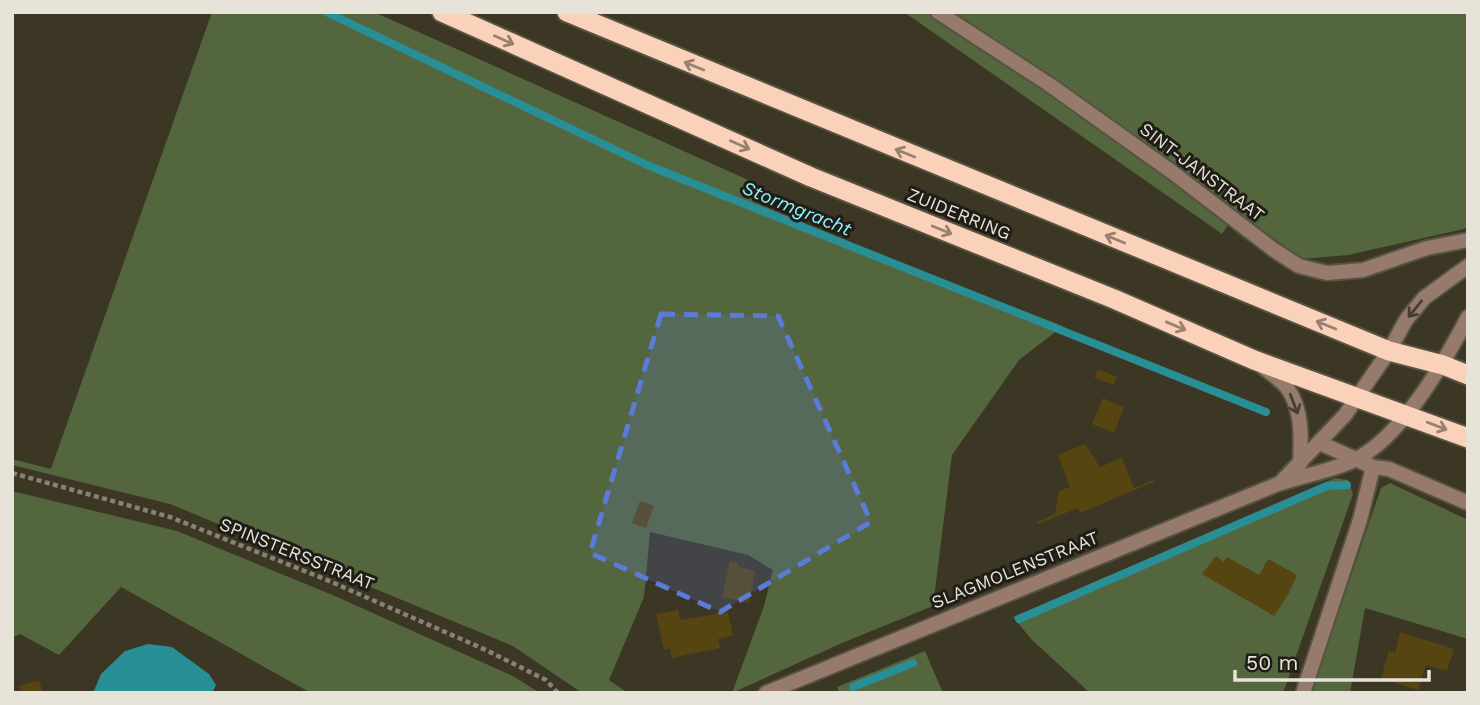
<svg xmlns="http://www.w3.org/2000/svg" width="1480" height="705" font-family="'Work Sans',sans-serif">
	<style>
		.green { fill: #54663d }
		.water { fill: #288f96 }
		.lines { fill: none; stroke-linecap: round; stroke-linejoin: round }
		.stream { stroke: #288f96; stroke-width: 8 }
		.building { fill: #574511 }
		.minor-casing { stroke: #575242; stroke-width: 18 }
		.trunk-casing { stroke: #575242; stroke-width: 23 }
		.path { stroke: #878274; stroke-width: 4.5; stroke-dasharray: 5 3.5; stroke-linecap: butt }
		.minor { stroke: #967b6c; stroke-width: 14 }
		.trunk { stroke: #fad2ba; stroke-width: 19 }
		.oneway { stroke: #988170 }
		.oneway2 { stroke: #493e34 }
		.marked { fill: #5a7bd8; fill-opacity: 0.2; stroke: #5a7bd8; stroke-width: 5; stroke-dasharray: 14 9; stroke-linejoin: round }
		.labels { text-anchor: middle; stroke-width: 6; stroke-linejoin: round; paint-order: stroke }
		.street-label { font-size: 18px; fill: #e7e3d9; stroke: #201d16 }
		.water-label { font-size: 19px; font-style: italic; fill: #8ef4fc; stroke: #201d16 }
	</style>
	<rect width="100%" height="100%" fill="#3c3625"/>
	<!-- green -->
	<g class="green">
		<path d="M 212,12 L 374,12 L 755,183 L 752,201 L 897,262 L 1063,326 L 1019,360 L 952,455 L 933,606 L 842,643 L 732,693 L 764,606 L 773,570 L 748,555 L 650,532 L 644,597 L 609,680 L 628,693 L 582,693 L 513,646 L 170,504 L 12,465 L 12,459 L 51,469 Z"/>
		<path d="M 904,12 L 1468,12 L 1468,228 L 1348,255 L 1302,259 L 1237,212 L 1222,234 Z"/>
		<path d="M 1335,478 L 1348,480 L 1353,494 L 1283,693 L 1090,693 L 1032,640 L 1013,617 Z"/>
		<path d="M 1390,483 L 1468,520 L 1468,639 L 1365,608 L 1350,693 L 1308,693 L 1342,602 L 1381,488 Z"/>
		<path d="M 12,491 L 177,531 L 335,596 L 513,676 L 540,693 L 311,693 L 121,587 L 59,655 L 20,634 L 12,638 Z"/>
		<path d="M 925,651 L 943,693 L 840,693 L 837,687 Z"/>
	</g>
	<!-- water -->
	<path class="water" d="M 148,644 L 172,647 L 209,674 L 216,685 L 212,693 L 93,693 L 101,674 L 125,651 Z"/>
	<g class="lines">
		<!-- stream -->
		<g class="stream">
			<path d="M 326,12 L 647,165 L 1266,412"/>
			<path d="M 1019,619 L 1327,486 L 1347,485"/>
			<path d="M 853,687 L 913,663"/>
		</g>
	</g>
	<!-- building -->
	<g class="building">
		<path d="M 1098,369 L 1117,377 L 1113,385 L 1094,377 Z"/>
		<path d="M 1103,398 L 1124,407 L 1114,433 L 1092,424 Z"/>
		<path d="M 1085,444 L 1100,467 L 1122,458 L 1134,488 L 1154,480 L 1154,482 L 1080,513 L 1078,508 L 1038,524 L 1037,522 L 1055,514 L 1059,491 L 1070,487 L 1058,455 Z"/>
		<path d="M 640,501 L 654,506 L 646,528 L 632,523 Z"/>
		<path d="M 1216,556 L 1224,562 L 1227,557 L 1259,575 L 1268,559 L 1297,575 L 1289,593 L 1274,616 L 1202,574 Z"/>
		<path d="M 730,561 L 738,563 L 738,566 L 755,571 L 749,603 L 722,597 Z"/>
		<path d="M 678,610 L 680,620 L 728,612 L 733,636 L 718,639 L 720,648 L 672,658 L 670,648 L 664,650 L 656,614 Z"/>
		<path d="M 1400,632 L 1454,649 L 1447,671 L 1426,665 L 1418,690 L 1381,678 L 1389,651 L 1395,653 Z"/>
		<path d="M 39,680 L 42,690 L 40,693 L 21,693 L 19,686 Z"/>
	</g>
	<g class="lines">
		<!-- minor casing -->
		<g class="minor-casing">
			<g id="minor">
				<path d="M 938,12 L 1050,85 L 1172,172 L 1274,250 L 1299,266 L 1327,273 L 1363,270 L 1427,248 L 1468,240"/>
				<path d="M 1263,367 C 1271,374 1283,381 1288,389 C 1303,411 1301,439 1300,464"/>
				<path d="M 1320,443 L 1373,467 L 1389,469 L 1468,503"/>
				<path d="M 1282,481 L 1345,415 L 1389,351 L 1406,320 L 1424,298 L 1468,266"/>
				<path d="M 766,693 L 1278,484 C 1302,476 1340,469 1360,457 C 1404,432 1445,361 1468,317"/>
				<path d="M 1303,693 L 1360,520 L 1373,467"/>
			</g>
		</g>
		<!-- trunk casing -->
		<g class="trunk-casing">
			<g id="trunk">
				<path d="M 442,12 L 811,177 L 1114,299 L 1254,360 L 1468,438"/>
				<path d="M 567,12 L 1389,351 L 1443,365 L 1468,375"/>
			</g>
		</g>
		<!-- path -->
		<path class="path" d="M 12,473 L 170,517 L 327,580 L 486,650 L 546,680 L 558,693"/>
		<!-- minor -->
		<use href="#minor" class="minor"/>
		<!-- trunk -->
		<use href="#trunk" class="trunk"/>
	</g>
	<!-- one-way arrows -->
	<defs><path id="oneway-shaft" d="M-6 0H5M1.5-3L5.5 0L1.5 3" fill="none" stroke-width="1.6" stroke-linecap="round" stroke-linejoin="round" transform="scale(1.75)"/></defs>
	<g class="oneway">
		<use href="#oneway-shaft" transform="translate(504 40) rotate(24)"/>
		<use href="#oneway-shaft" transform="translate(694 66) rotate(-158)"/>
		<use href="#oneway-shaft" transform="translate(740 145) rotate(24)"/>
		<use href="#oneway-shaft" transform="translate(905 153) rotate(-158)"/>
		<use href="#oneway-shaft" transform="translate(942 230) rotate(22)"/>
		<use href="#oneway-shaft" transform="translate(1115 239) rotate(-158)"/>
		<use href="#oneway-shaft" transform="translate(1326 325) rotate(-158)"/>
		<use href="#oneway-shaft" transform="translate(1176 326) rotate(23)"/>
		<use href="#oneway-shaft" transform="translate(1437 426) rotate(21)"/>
	</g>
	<g class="oneway2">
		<use href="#oneway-shaft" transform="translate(1415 309) rotate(129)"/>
		<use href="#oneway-shaft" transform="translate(1294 404) rotate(69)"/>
	</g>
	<!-- marked area -->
	<path class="marked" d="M 661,314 L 778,316 L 871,522 L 720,612 L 590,553 Z"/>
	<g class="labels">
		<!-- street labels -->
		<g class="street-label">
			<text transform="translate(1202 172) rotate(37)" y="6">SINT-JANSTRAAT</text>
			<text transform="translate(959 214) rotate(22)" y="6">ZUIDERRING</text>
			<text transform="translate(297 554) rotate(22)" y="6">SPINSTERSSTRAAT</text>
			<text transform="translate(1015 570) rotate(-22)" y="6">SLAGMOLENSTRAAT</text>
		</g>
		<!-- water labels -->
		<g class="water-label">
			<text transform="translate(797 208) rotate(22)" y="7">Stormgracht</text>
		</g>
	</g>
	<!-- border -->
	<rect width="1480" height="705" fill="none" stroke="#e7e3d9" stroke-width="28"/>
	<!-- scale -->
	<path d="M1235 670v10h194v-10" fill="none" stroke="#e7e3d9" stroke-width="3.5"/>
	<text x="1246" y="670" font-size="21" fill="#e7e3d9" stroke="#201d16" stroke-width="5" paint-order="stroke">50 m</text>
</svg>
